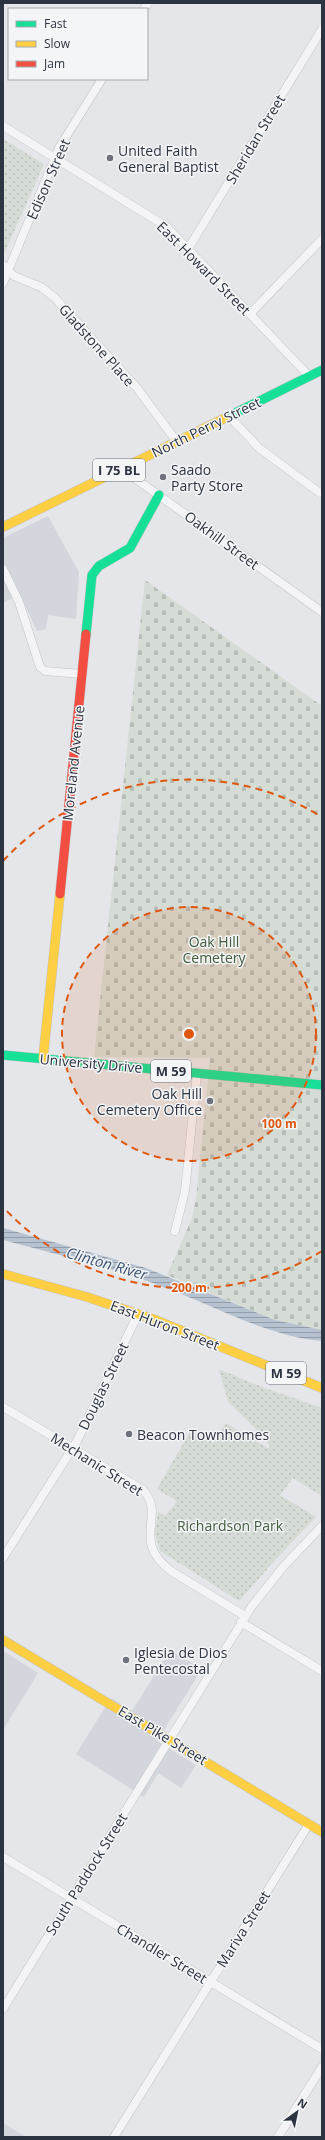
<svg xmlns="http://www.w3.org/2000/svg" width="325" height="2140" viewBox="0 0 325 2140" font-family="'Open Sans',sans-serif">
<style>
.built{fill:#d3d6dc}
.cemetery{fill:url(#cemetery-stones)}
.park{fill:url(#park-dots)}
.water{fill:url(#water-rules)}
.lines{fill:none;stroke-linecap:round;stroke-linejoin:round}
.street-casing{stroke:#c3c4c7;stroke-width:9}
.fast-casing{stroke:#c3c4c7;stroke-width:10}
.slow-casing{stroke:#c3c4c7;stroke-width:10}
.jam-casing{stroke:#c3c4c7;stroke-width:10}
.street{stroke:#f4f4f6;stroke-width:8}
.fast{stroke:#16e098;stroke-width:9}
.slow{stroke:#ffcf43;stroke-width:9}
.jam{stroke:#f24e42;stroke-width:9}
.ring{fill:none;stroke:#df570f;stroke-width:2;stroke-dasharray:7 5}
.poi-dot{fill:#6d727c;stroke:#f3f5f7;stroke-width:1.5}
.labels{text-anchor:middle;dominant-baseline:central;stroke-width:3;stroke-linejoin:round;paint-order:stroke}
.shield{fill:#f3f5f7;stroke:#686e78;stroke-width:1}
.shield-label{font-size:13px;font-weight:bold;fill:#2d3441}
.street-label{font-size:14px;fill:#2d3441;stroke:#f3f5f7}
.poi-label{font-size:14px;fill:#2d3441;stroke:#f3f5f7;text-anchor:start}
.park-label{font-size:14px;fill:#415b3b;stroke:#f3f5f7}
.water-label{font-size:15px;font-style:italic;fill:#3b5271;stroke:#f3f5f7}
.centre{fill:#df570f;stroke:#f3f5f7;stroke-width:2}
.ring-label{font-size:12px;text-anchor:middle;font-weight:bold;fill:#df570f;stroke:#f3f5f7;stroke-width:3;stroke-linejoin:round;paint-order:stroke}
</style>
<defs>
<pattern id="cemetery-stones" width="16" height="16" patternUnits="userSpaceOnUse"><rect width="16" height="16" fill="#d5dcd5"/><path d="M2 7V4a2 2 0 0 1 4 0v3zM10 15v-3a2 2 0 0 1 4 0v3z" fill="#b7bdb8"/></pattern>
<pattern id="park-dots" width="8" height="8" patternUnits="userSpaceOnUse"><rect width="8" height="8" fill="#d5dcd5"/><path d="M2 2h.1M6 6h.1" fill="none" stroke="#b7bdb8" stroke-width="1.8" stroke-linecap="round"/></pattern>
<pattern id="water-rules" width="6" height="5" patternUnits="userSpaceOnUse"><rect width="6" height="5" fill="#b6c2d0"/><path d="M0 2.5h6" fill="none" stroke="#949eaa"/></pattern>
</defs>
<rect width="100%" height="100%" fill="#e4e6e9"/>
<g class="built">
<polygon points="48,516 79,572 76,619 48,615 46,629 37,631 20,594 3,603 3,538"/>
<polygon points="170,1650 202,1669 157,1741 196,1765 181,1788 158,1773 144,1797 76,1754 111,1698 132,1711"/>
<polygon points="3,1651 38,1673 3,1730"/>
<polygon points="3,2123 26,2137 3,2137"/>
</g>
<polygon class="cemetery" points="145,580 322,706 322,1330 275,1320 167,1275 192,1218 196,1199 210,1058 94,1057"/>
<g class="park">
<polygon points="3,139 44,164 4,254 3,253"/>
<polygon points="219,1369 262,1387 322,1408 322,1496 293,1478 280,1495 316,1517 276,1559 239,1601 160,1551 155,1533 158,1512 165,1516 177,1501 157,1489 191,1430 214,1443 226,1423 269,1449 270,1446 258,1431 228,1402"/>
</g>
<path class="water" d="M3 1228 146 1268 275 1320 322 1330V1341C264 1336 212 1304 158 1285 108 1266 55 1254 3 1240Z"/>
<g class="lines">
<defs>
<g id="street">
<polyline points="144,9 148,3"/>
<polyline points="3,126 167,227 309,376"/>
<polyline points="188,249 322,29"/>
<polyline points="3,265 14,276 41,287 54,297 137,388 177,442"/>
<polyline points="3,283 59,148 102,79"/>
<polyline points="250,314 322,239"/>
<polyline points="229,416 259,448 320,493"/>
<polyline points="122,469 322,612"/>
<polyline points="3,569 19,602 40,667 45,671 82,674"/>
<polyline points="175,1231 185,1191 197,1073"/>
<path d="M3 1407 143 1490C167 1515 130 1540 171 1571L245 1616"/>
<polyline points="3,1558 77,1441 138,1314"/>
<polyline points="241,1622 322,1671"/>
<polyline points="3,1857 322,2049"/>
<polyline points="3,2009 252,1606 283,1567 322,1526"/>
<polyline points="114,2137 309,1824"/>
<polyline points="278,2137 322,2067"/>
</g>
<g id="fast">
<polyline points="225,418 322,370"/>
<polyline points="86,634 92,575 99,566 130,548 159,495"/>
<polyline points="3,1055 322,1085"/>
</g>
<g id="slow">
<polyline points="3,527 225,418"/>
<polyline points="43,1059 60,894"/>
<polyline points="3,1274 87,1297 153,1319 322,1388"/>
<polyline points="3,1640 322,1832"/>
</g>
<polyline id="jam" points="60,894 86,634"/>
</defs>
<use href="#street" class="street-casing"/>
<use href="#fast" class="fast-casing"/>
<use href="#slow" class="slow-casing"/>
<use href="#jam" class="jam-casing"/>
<use href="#street" class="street"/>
<use href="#fast" class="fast"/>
<use href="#slow" class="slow"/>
<use href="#jam" class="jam"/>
</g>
<circle cx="189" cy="1034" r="127" fill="#df570f" fill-opacity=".12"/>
<g class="ring">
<circle cx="189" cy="1034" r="127"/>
<path d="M322 1251A254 254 0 0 1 3 1207M3 861A254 254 0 0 1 322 817"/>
</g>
<g class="poi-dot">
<circle cx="110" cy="158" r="4"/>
<circle cx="163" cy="477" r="4"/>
<circle cx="210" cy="1101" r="4"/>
<circle cx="129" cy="1434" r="4"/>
<circle cx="126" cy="1660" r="4"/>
</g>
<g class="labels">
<g class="shield">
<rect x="93" y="459" width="52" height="22" rx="3"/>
<rect x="151" y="1060" width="40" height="22" rx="3"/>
<rect x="266" y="1362" width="40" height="22" rx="3"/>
</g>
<g class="shield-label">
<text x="119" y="470">I 75 BL</text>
<text x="171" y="1071">M 59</text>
<text x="286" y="1373">M 59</text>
</g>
<g class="street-label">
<text transform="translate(255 139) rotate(-59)">Sheridan Street</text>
<text transform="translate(48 179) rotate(-66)">Edison Street</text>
<text transform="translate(204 268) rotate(45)">East Howard Street</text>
<text transform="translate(97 345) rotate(48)">Gladstone Place</text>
<text transform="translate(206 427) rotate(-26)">North Perry Street</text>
<text transform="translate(222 540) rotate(36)">Oakhill Street</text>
<text transform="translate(73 763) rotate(-84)">Moreland Avenue</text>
<text transform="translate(91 1063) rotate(5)">University Drive</text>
<text transform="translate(165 1325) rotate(21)">East Huron Street</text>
<text transform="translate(103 1386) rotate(-64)">Douglas Street</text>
<text transform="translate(97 1464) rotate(32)">Mechanic Street</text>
<text transform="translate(163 1735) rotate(31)">East Pike Street</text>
<text transform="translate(86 1874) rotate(-58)">South Paddock Street</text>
<text transform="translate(243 1929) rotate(-58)">Mariva Street</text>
<text transform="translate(162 1953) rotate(31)">Chandler Street</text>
</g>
<g class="poi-label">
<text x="118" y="150">United Faith<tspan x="118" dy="16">General Baptist</tspan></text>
<text x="171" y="469">Saado<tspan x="171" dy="16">Party Store</tspan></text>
<text x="202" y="1093" text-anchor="end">Oak Hill<tspan x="202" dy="16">Cemetery Office</tspan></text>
<text x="137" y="1434">Beacon Townhomes</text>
<text x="134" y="1652">Iglesia de Dios<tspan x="134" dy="16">Pentecostal</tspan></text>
</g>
<g class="park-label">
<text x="214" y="941">Oak Hill<tspan x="214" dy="16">Cemetery</tspan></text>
<text x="230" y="1525">Richardson Park</text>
</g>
<g class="water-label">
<text transform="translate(107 1263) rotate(16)">Clinton River</text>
</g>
</g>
<circle cx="189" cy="1034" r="6" class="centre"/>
<g class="ring-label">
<text x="279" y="1128">100 m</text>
<text x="189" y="1292">200 m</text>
</g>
<rect width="325" height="2140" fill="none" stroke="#2d3441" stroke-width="8"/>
<rect x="8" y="8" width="140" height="72" fill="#f3f5f7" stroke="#a4a8ae"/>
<rect x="16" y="21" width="20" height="6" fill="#16e098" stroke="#a4a8ae"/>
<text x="44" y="28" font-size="12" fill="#2d3441">Fast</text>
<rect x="16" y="41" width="20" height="6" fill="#ffcf43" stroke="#a4a8ae"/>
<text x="44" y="48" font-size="12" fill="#2d3441">Slow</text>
<rect x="16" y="61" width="20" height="6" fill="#f24e42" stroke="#a4a8ae"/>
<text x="44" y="68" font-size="12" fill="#2d3441">Jam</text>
<g transform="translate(297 2112) rotate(33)" stroke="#f3f5f7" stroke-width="3" paint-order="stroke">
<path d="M0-3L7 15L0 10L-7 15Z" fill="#2d3441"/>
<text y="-6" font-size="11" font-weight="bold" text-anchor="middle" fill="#2d3441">N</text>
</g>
</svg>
